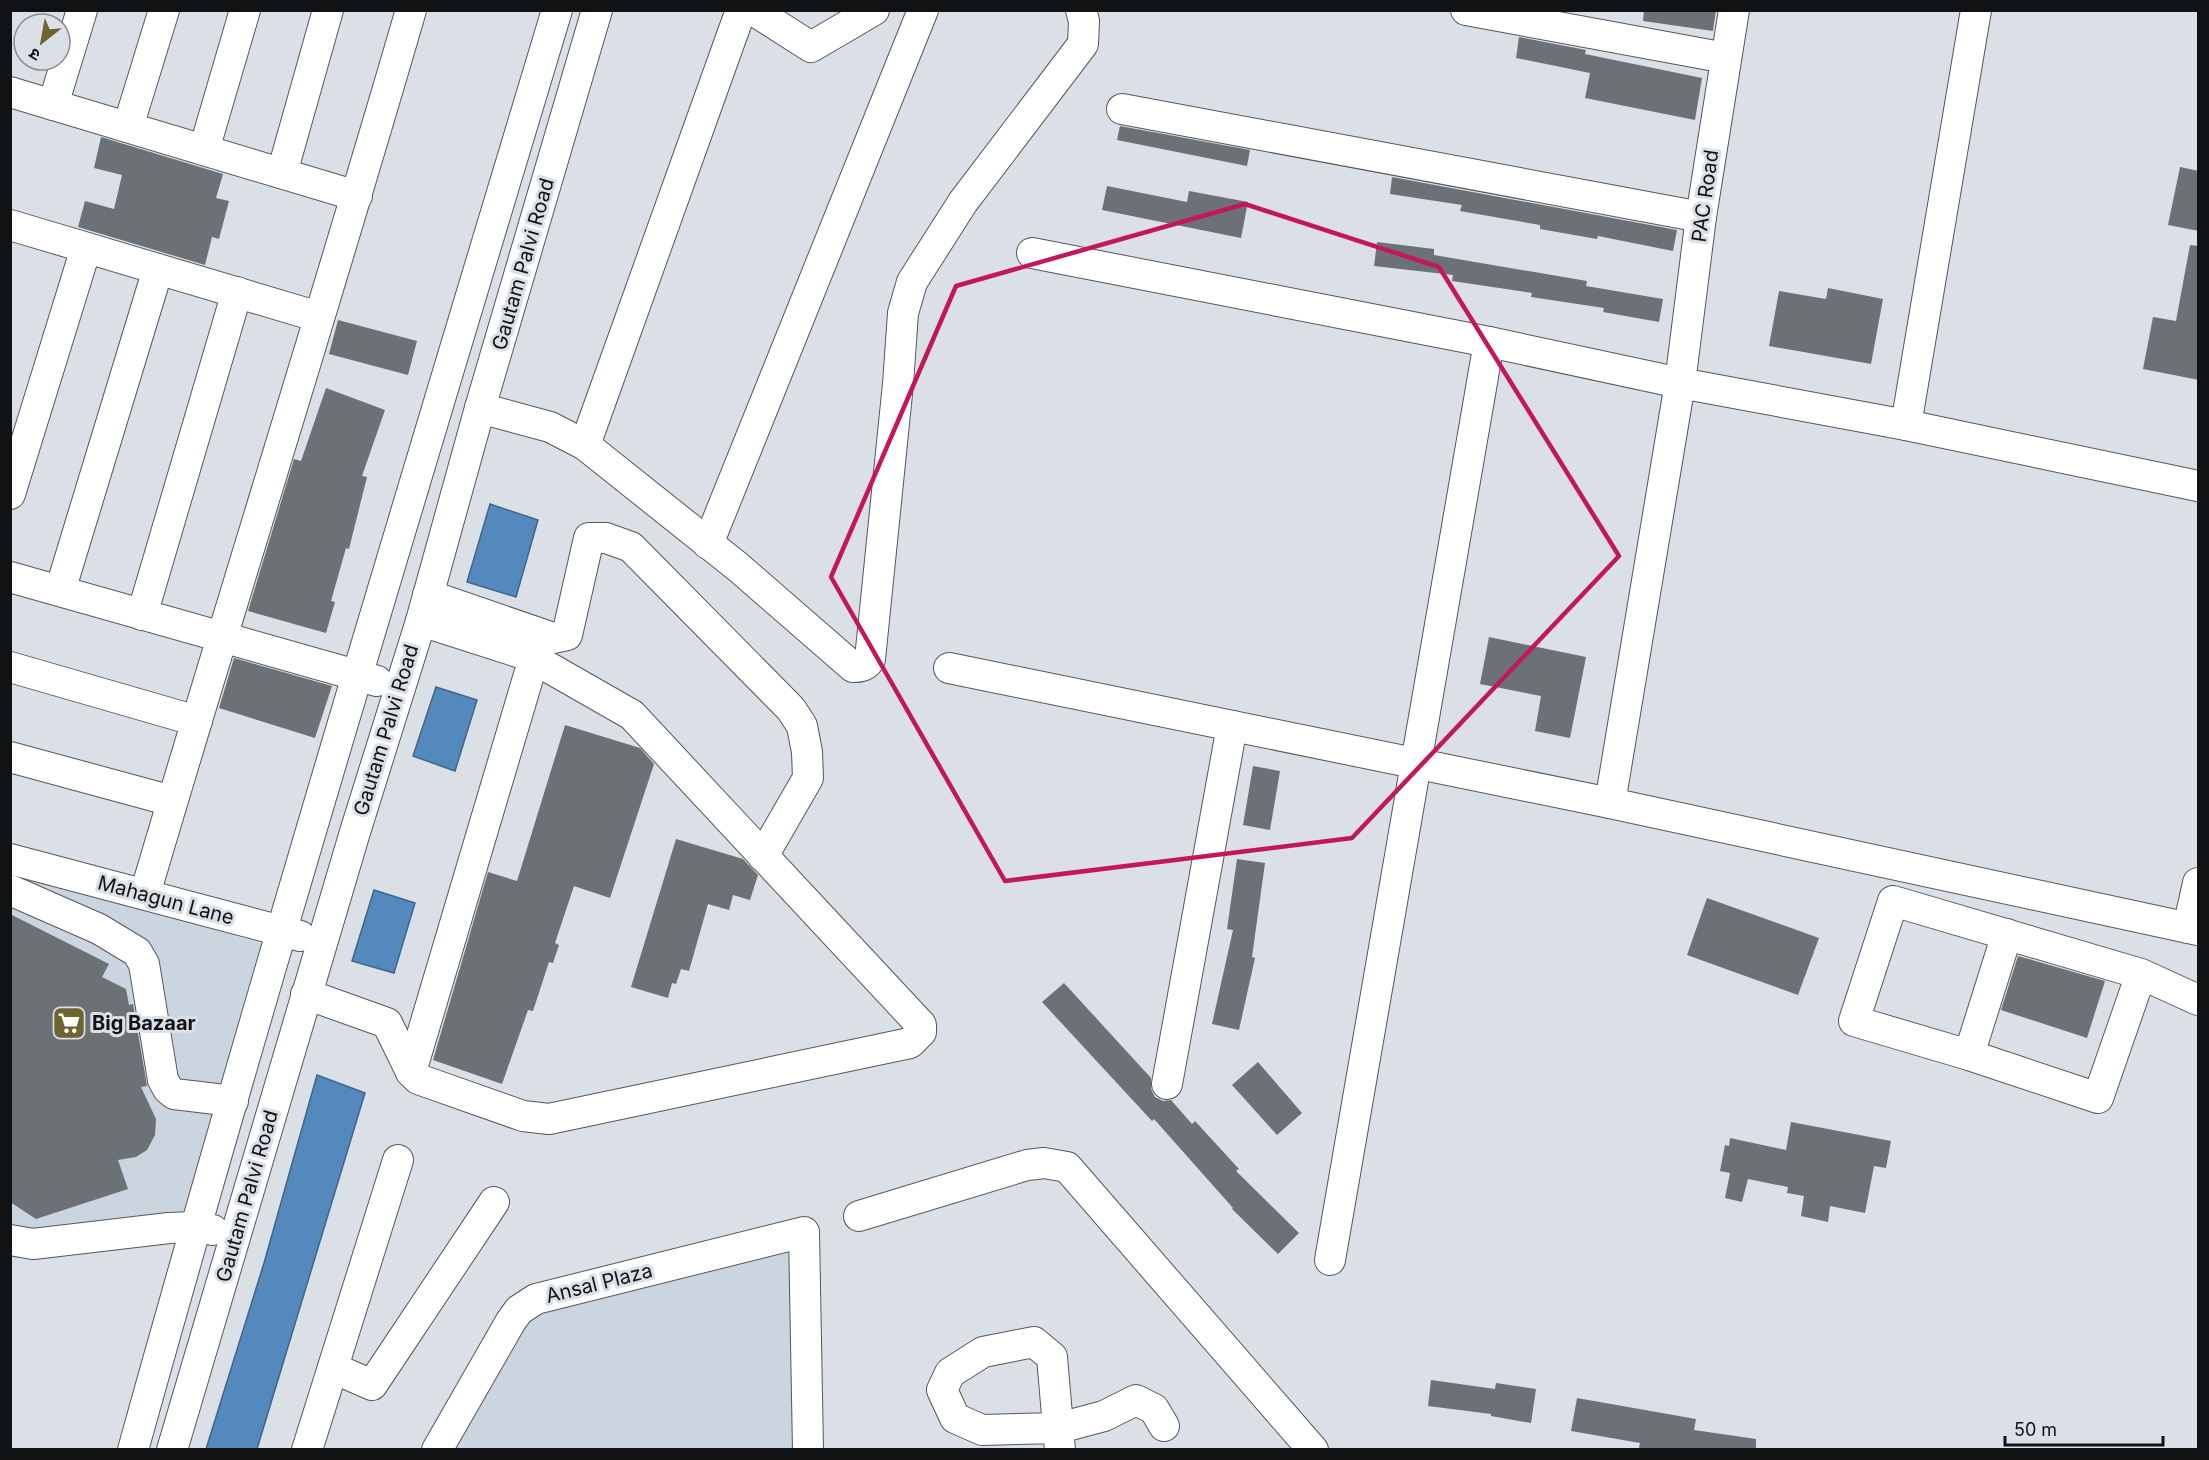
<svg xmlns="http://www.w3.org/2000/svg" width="2209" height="1460" viewBox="0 0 2209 1460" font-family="Inter,'Noto Sans Devanagari',sans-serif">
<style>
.built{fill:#cad5e0}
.water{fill:#5489bd;stroke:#40658a;stroke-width:1.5}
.building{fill:#6c7176}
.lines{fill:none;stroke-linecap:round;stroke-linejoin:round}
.minor-casing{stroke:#53575c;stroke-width:32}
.minor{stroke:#fff;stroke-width:30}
.marked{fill:none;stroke:#c2185b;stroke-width:4.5;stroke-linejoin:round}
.labels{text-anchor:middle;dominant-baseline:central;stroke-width:6;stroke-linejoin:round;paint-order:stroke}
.street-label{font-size:20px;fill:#101214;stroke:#dbe0e6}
.poi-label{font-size:20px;font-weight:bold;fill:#101214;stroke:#dbe0e6;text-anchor:start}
</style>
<rect width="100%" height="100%" fill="#dbe0e6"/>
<g class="built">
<polygon points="11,867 265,945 183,1228 11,1259"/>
<polygon points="795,1236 804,1449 425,1450 519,1289"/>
</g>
<g class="water">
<polygon points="490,504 538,520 516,597 467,582"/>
<polygon points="436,687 477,700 455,771 413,756"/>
<polygon points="374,890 415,903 394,973 352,961"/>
<polygon points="317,1075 365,1093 257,1449 206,1449 264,1263"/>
</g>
<g class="building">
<polygon points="1644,10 1716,10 1713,31 1643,21"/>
<polygon points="1519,37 1586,50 1585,54 1702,78 1695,120 1585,98 1590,73 1516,58"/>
<polygon points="1120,126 1250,150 1247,166 1117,140"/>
<polygon points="101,137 223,174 216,198 229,201 219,239 212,237 205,265 78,227 85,201 114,209 122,175 94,168"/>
<polygon points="2180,167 2199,171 2199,231 2168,225"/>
<polygon points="1392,177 1677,230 1673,251 1598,236 1597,239 1540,229 1540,225 1460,211 1462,205 1390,194"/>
<polygon points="1107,186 1187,202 1189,191 1248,202 1241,238 1102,210"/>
<polygon points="1377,242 1434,249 1434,255 1587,281 1586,286 1663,299 1659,322 1603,312 1604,308 1531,297 1532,293 1452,281 1453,275 1374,266"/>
<polygon points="2190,245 2199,246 2199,380 2143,369 2153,317 2176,321"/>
<polygon points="1828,288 1883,299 1871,364 1769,346 1779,291 1826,299"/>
<polygon points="338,320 417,341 408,375 329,354"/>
<polygon points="326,388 385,410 362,476 367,477 349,549 346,548 331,601 335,602 326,633 248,611 294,459 301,461"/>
<polygon points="1489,637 1586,657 1570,738 1535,731 1541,696 1480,684"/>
<polygon points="234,658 332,686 315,738 219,708"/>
<polygon points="565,725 640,748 654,764 610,898 574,886 555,943 559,945 553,963 549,962 533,1011 528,1010 502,1084 433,1060 488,872 517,881"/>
<polygon points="1253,766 1280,771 1270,830 1243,825"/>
<polygon points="676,839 743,859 758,875 750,900 733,895 729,910 708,904 689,971 681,969 676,984 672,983 668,998 631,987"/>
<polygon points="1237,859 1265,863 1252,957 1255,958 1239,1030 1212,1024 1233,930 1227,929"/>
<polygon points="1707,898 1819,938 1798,995 1687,955"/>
<polygon points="10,914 109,964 102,977 126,989 129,1005 133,1004 147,1086 141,1087 156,1119 155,1135 147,1150 136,1157 118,1160 128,1189 36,1219 10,1202"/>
<polygon points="2018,956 2105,981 2087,1038 2001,1010"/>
<polygon points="1064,983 1151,1078 1151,1089 1155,1097 1163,1101 1171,1100 1192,1124 1195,1121 1239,1169 1236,1171 1299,1233 1278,1254 1232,1209 1233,1208 1154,1119 1152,1121 1042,1002"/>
<polygon points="1258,1062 1302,1113 1277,1135 1232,1085"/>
<polygon points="1791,1122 1891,1141 1886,1168 1874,1166 1865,1213 1830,1206 1828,1222 1801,1216 1804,1196 1787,1193 1788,1187 1748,1179 1742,1202 1725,1198 1730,1173 1720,1171 1725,1145 1729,1146 1730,1138 1786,1150"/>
<polygon points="1431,1380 1495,1389 1496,1383 1536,1389 1531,1423 1491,1416 1491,1414 1428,1406"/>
<polygon points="1577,1398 1696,1419 1694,1430 1756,1439 1756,1449 1649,1449 1639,1448 1640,1443 1571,1431"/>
</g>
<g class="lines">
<defs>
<g id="minor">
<polyline points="753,10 811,47 874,10"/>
<polyline points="1466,10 1726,58"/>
<polyline points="10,92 357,196"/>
<polyline points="53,105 82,10"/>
<polyline points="1122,109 1701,217"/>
<polyline points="128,127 164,10"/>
<polyline points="204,150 245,10"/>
<polyline points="282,173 328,10"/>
<polyline points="10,225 319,317"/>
<polyline points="1032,253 1489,342 1680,383 1906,425 2198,486"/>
<path d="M480 408 550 427 585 445 738 567 853 667C861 667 866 666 870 659L898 384 903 313 912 282 963 202 1083 44 1084 21 1081 10"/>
<polyline points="1906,425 1976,10"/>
<polyline points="585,445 741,10"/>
<polyline points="10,494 86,248"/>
<polyline points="708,544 923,10"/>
<polyline points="10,577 377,681"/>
<polyline points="60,591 158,269"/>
<polyline points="428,595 553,638 567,635 589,538 606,538 631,547 791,709 802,726 807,752 808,778 763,856"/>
<polyline points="142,615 237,292"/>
<polyline points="10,667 197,721"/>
<polyline points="949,668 1610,803 2198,930"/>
<polyline points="10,757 172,801"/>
<polyline points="1610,803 1680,383 1701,217 1734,10"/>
<polyline points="10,859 300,936"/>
<polyline points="10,890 99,929 137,952 144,964 163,1080 168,1089 174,1094 233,1101"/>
<path d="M145 894C232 599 325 306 411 10"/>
<polyline points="2188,928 2198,883"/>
<polyline points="2141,974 2098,1098 1969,1055 1854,1021 1893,901 2141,974 2198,1000"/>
<polyline points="306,994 387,1023 411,1072 418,1079 523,1116 549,1119 910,1043 921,1032 921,1025 632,715 527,655 421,621"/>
<polyline points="1969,1055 2007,934"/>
<polyline points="411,1072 539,641"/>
<polyline points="1167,1084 1232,726"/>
<polyline points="859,1216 1027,1165 1044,1163 1067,1167 1313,1450"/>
<polyline points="10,1240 33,1244 169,1228 195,1227 213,1230"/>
<polyline points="1330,1260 1489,342"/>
<polyline points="333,1368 372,1385 494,1202"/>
<path d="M133 1450C267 968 413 489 557 10"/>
<polyline points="172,1450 355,832 421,621 480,408 597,10"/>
<polyline points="307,1450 398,1160"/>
<polyline points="437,1450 511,1321 519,1310 536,1299 804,1232 808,1450"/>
<polyline points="1060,1450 1052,1357 1034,1342 983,1352 950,1373 942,1390 955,1418 982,1430 1059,1428 1104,1416 1136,1400 1154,1409 1164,1426"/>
</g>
</defs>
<use href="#minor" class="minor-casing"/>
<use href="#minor" class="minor"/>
</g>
<path class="marked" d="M1245 204 1439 267 1619 556 1352 838 1005 881 831 577 956 286Z"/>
<defs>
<symbol id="supermarket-square" viewBox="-11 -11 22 22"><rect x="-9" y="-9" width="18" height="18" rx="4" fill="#6d6431" stroke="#dbe0e6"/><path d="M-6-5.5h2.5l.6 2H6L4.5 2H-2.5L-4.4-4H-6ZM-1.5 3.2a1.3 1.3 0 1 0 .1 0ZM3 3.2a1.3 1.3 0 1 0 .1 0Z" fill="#fff"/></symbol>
</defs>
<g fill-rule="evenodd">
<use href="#supermarket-square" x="50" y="1004" width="38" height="38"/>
</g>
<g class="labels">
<g class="street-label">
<text transform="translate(1705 196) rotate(-82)">PAC Road</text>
<text transform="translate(523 264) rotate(-74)">Gautam Palvi Road</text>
<text transform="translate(386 730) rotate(-73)">Gautam Palvi Road</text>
<text transform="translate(166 900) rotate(15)">Mahagun Lane</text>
<text transform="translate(247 1196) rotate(-74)">Gautam Palvi Road</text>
<text transform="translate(599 1283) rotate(-14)">Ansal Plaza</text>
</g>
<g class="poi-label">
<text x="92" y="1023">Big Bazaar</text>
</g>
</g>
<rect width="2209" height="1460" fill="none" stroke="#101214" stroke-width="24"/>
<g transform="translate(42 42) rotate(211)"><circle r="28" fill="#dbe0e6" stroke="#8a8e92" stroke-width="1.5"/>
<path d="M0-4.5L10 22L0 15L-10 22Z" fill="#6d6431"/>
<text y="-9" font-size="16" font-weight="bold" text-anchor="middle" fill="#101214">उ</text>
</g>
<path d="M2005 1436v9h158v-9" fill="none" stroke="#101214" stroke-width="3"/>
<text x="2014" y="1436" font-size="18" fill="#101214" stroke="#dbe0e6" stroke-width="4.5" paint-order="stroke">50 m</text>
</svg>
